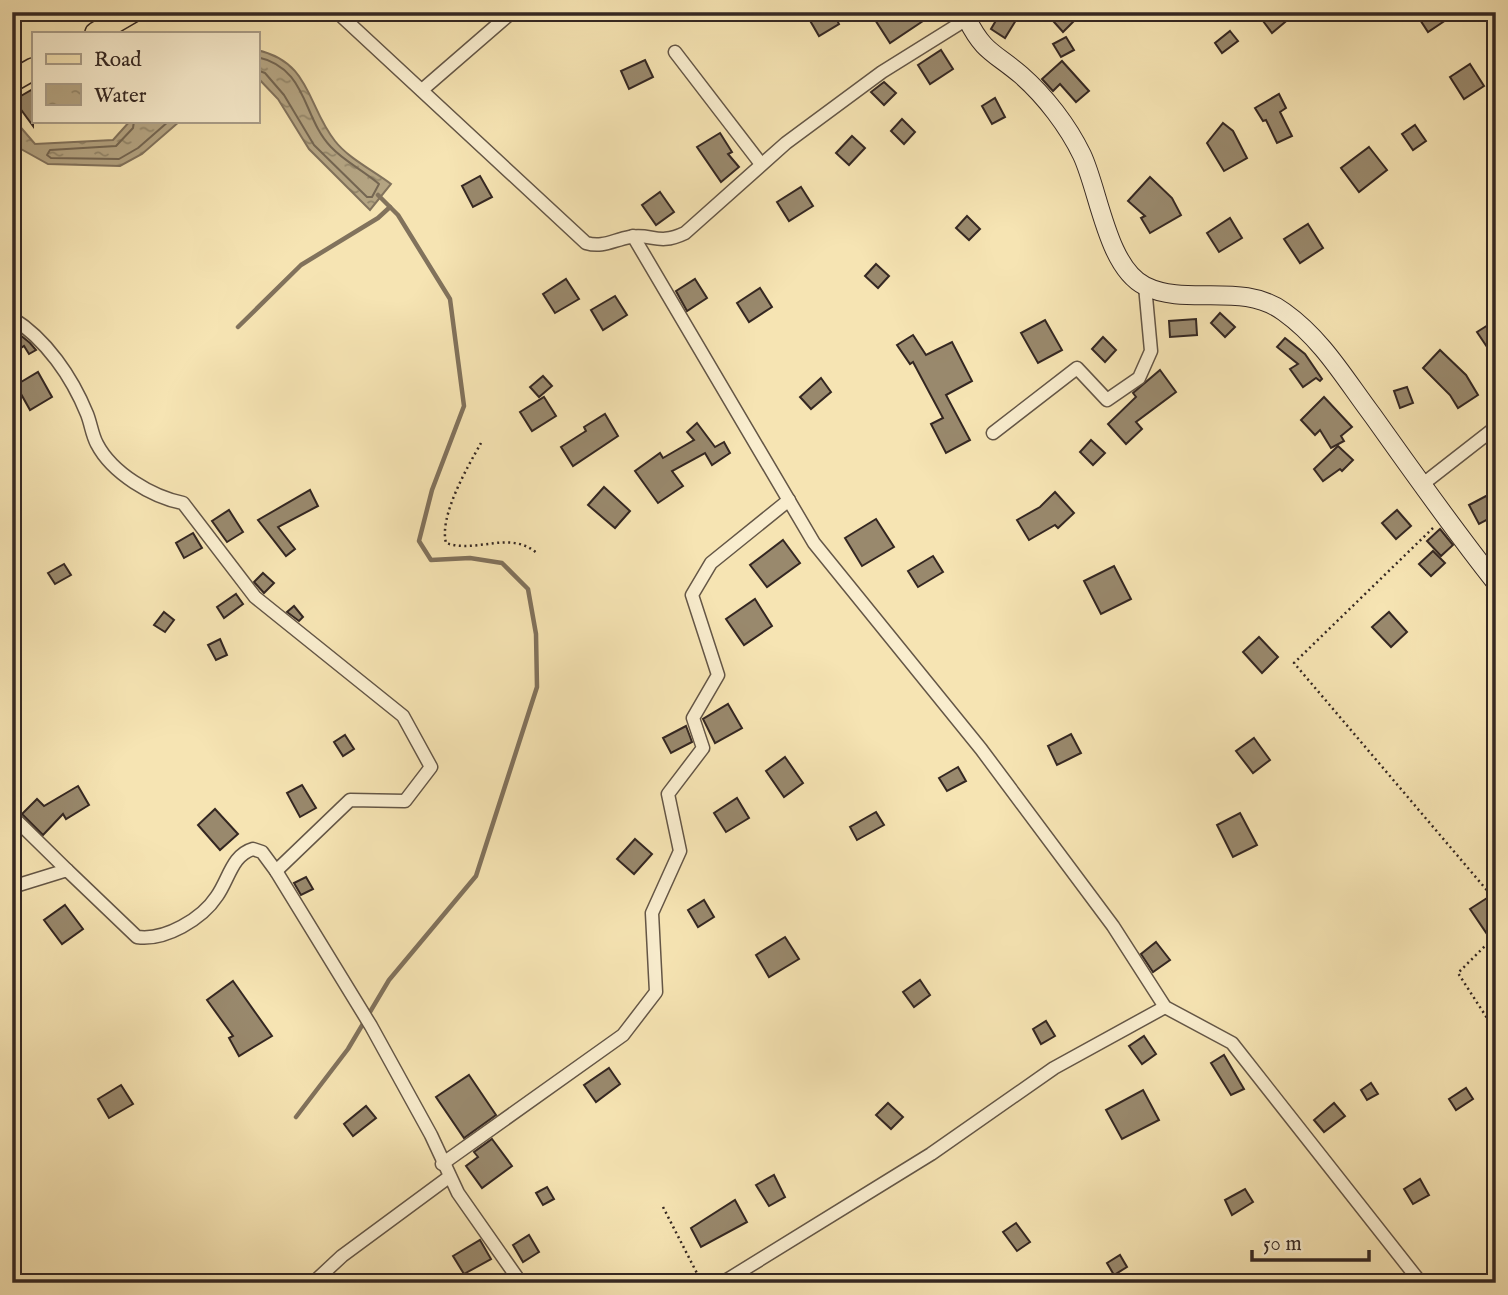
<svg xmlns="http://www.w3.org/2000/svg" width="1508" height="1295" viewBox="0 0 1508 1295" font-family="'IM FELL English',serif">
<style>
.water{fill:url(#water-ripples);stroke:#81725c;stroke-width:2}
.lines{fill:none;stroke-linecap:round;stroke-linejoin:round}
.shore{stroke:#746652;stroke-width:2}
.stream{stroke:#81725c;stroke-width:4.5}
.building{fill:#99896d;stroke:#342722;stroke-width:2}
.street-casing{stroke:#645646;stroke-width:15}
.secondary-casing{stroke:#342722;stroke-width:20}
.primary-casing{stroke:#342722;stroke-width:24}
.path{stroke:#342722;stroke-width:2.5;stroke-dasharray:2 3.5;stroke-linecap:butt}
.street{stroke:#f9edce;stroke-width:12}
.secondary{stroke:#f9edce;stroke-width:18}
.primary{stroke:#f6e4b3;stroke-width:21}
</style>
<defs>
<pattern id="water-ripples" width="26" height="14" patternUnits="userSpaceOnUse" patternTransform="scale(1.75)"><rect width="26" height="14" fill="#b4a482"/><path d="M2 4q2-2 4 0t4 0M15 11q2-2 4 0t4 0" fill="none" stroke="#93866a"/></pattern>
</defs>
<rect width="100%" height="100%" fill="#f6e4b3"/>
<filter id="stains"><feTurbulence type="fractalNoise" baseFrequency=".00286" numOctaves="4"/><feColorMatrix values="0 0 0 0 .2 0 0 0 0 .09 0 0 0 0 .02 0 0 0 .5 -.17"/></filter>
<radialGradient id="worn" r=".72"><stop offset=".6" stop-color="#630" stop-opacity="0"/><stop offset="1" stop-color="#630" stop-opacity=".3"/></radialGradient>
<g class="water">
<path d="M257 50C311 62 307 106 335 141 348 158 374 171 391 184L370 210 309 149 278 99 257 77Z"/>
<polygon points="12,95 17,123 35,144 113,140 130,121 180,121 142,154 120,166 48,164 12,144"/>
</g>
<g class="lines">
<g class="shore">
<path d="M257 57C308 68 302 117 331 147 344 161 364 171 379 184L372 197H367L314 145 284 95 265 73 257 70"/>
<polyline points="134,121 133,128 116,146 50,150 47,155 51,158 119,159 138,148 169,121"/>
</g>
<g class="stream">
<polyline points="238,327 301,265 378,218 390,207"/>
<polyline points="296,1117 348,1049 389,980 476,876 537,687 536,634 528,589 502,563 470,558 431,560 419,541 432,490 464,406 450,299 398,215 378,195"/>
</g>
</g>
<g class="building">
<polygon points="805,12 833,12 839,24 819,36"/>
<polygon points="870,12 917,12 923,21 890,43"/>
<polygon points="1001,12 1021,12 1005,38 991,29"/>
<polygon points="1064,12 1076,19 1063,32 1054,22"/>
<polygon points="1274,12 1297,12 1272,33 1263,21"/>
<polygon points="1415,12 1441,12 1446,20 1428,32"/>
<polygon points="1230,31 1238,41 1222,53 1215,43"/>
<polygon points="1066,37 1074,50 1061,57 1053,44"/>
<polygon points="941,50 953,69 930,84 918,65"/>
<polygon points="645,60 653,77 629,89 621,71"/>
<polygon points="1062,61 1089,91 1076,102 1060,84 1053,91 1042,79"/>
<polygon points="1470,64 1484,86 1464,99 1450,77"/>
<polygon points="884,82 896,93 884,105 871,92"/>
<polygon points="33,89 33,126 14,100"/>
<polygon points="1279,94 1286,108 1280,112 1292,136 1277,143 1266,120 1263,121 1255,108"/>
<polygon points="995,98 1005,117 992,124 982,106"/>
<polygon points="902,119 915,132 904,144 891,131"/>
<polygon points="1223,123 1233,131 1247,158 1224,171 1207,143"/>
<polygon points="1415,125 1426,141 1413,150 1402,134"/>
<polygon points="720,133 732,152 728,154 739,167 721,182 697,147"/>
<polygon points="852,136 865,148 849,165 836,153"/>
<polygon points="1369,147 1387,170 1359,192 1341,168"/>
<polygon points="480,176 492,197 473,207 462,186"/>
<polygon points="1150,177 1172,198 1181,215 1150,233 1141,218 1145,216 1128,201"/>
<polygon points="801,187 813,206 789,221 777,202"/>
<polygon points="660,192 674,212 656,225 642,205"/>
<polygon points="967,216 980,229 969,240 956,228"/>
<polygon points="1230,218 1242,238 1219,252 1207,233"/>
<polygon points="1308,224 1323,248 1300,263 1284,239"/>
<polygon points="876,264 889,276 878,288 865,276"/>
<polygon points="566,279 579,299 555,313 543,294"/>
<polygon points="695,279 707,298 687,311 676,291"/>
<polygon points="760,288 772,307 749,322 737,303"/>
<polygon points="615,296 627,315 603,330 591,310"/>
<polygon points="1220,313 1235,327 1225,337 1211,323"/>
<polygon points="1196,319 1197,335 1170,337 1169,321"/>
<polygon points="1045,320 1062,350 1038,363 1021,333"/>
<polygon points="1496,320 1496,342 1487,347 1477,332"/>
<polygon points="19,334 30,343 36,350 29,354 24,346 12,354 12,338"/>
<polygon points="913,335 926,355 952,342 972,381 946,395 970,440 946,453 931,424 943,418 913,362 910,364 897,345"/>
<polygon points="1103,337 1116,350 1105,362 1092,349"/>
<polygon points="1285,338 1305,354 1322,379 1320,381 1316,378 1303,387 1290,369 1298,364 1277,347"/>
<polygon points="1440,350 1466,375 1478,395 1458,408 1450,395 1423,368"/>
<polygon points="1160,370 1176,392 1136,422 1142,429 1126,444 1108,424 1136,397 1133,393"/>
<polygon points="38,372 52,397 30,410 16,385"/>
<polygon points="543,376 552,386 539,397 530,387"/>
<polygon points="821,378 831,392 811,409 800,397"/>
<polygon points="1407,387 1413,403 1400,408 1394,391"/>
<polygon points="544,397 556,416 532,431 520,412"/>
<polygon points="1324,397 1352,427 1341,436 1344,441 1331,448 1320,430 1315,435 1301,420"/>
<polygon points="605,414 618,436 573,466 561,447 586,431 584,427"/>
<polygon points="697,423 715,447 724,442 730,453 712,465 705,453 672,471 683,486 658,503 635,471 660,453 663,458 694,440 687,432"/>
<polygon points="1091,440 1105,453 1093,465 1080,452"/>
<polygon points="1338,446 1353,460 1342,471 1340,469 1323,481 1314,469"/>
<polygon points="604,487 630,511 615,528 588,505"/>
<polygon points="310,490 318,506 278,527 295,549 286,556 258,520"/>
<polygon points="1055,492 1074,513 1058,528 1055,525 1029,540 1017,520 1040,507"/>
<polygon points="1488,495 1496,515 1479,524 1469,505"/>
<polygon points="229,510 243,532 227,542 212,521"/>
<polygon points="1397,510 1411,526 1396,539 1382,523"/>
<polygon points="876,519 894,547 862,566 845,538"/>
<polygon points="1440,529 1453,545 1441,556 1427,541"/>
<polygon points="193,533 202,548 184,558 176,543"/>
<polygon points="783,540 800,563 767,587 750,565"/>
<polygon points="1433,551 1445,563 1431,576 1419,564"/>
<polygon points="933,556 943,572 918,587 908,571"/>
<polygon points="64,564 71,575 55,584 48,573"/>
<polygon points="1114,566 1131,599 1101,614 1084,581"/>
<polygon points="263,573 274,583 264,593 254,582"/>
<polygon points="236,594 243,604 224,618 217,607"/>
<polygon points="755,599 772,626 744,645 726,619"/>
<polygon points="294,606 303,617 299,621 287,612"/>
<polygon points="164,612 174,620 165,632 154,625"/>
<polygon points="1389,612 1407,632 1391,647 1372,627"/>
<polygon points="1259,637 1278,657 1262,673 1243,652"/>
<polygon points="220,639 227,655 216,660 208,645"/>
<polygon points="728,704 742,728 715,743 703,719"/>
<polygon points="686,726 692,742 671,753 663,738"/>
<polygon points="1071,734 1081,753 1057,765 1048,746"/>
<polygon points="345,735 354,749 343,756 334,742"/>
<polygon points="1254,738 1270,760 1253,773 1236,751"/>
<polygon points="785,757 803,783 784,797 766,771"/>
<polygon points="958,767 966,781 947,791 939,778"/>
<polygon points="302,785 316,808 300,817 287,793"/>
<polygon points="78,786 89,805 66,819 63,814 43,835 22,814 37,799 44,806"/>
<polygon points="737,798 749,818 726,832 714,813"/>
<polygon points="215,809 238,834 220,850 198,825"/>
<polygon points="876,812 884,825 857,840 850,827"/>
<polygon points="1240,813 1257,845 1233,857 1217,825"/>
<polygon points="635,839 652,854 634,874 617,859"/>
<polygon points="306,877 313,889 301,895 294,883"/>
<polygon points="1487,898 1496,911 1496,928 1487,934 1470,909"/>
<polygon points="704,900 714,917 698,927 688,910"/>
<polygon points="65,905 83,929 62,944 44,920"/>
<polygon points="785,937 799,959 769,977 756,955"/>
<polygon points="1156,942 1170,960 1153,972 1141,954"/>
<polygon points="920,980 930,995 914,1007 903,992"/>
<polygon points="233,981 272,1036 239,1056 229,1038 233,1036 207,1000"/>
<polygon points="1046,1021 1055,1036 1041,1044 1033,1029"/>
<polygon points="1144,1036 1156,1054 1142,1064 1129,1046"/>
<polygon points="1224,1055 1244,1089 1231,1095 1211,1063"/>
<polygon points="609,1068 620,1084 596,1102 584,1085"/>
<polygon points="469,1075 496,1115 464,1138 436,1097"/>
<polygon points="1371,1083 1378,1094 1367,1100 1361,1090"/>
<polygon points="121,1085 133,1104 109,1118 98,1099"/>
<polygon points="1466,1088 1473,1099 1456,1110 1449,1099"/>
<polygon points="1143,1090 1159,1120 1122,1139 1106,1110"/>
<polygon points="888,1103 903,1117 891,1129 876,1115"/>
<polygon points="1334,1103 1345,1116 1324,1132 1314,1120"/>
<polygon points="366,1106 376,1118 353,1136 344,1124"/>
<polygon points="492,1139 512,1166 482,1188 466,1166 478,1157 474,1152"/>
<polygon points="774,1175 785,1197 769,1206 756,1185"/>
<polygon points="1420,1179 1429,1195 1413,1204 1404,1189"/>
<polygon points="547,1187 554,1199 543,1205 536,1193"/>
<polygon points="1245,1189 1253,1202 1232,1215 1225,1200"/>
<polygon points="735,1200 747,1222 701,1247 691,1228"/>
<polygon points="1016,1223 1030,1242 1017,1251 1003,1232"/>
<polygon points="529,1235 539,1252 523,1262 513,1245"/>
<polygon points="480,1240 491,1259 464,1274 453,1256"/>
<polygon points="1120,1255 1127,1267 1114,1275 1107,1263"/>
</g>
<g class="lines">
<defs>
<g id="street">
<polyline points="263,12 273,12"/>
<path d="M337 12 586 243C603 248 613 240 630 237 652 233 658 246 685 233L786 143 882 72 967 19"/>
<polyline points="675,52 761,164"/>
<polyline points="422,90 512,12"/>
<polyline points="633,236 814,543 981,749 1113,926 1165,1007 1232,1043 1421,1283"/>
<path d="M12 318C46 339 72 377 87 414 91 424 92 435 97 444 112 473 152 497 183 503L255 597 403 716 431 767 405 801 350 800 276 871"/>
<polyline points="993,433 1077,368 1107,400 1139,378 1151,351 1145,286"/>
<polyline points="1423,484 1496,427"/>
<polyline points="12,816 67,870"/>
<path d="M12 887 67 870 137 937C165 941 202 919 217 896 229 879 232 855 253 849L262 852 276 871 371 1026 431 1135 458 1193 521 1283"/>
<polyline points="442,1164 623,1035 656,992 652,913 680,851 668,794 703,748 693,718 718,675 692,595 711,563 789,500"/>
<polyline points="313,1283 342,1256 449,1177"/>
<polyline points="722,1283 931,1154 1054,1068 1165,1007"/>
</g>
<path id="secondary" d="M972 12 967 19C984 53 994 52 1021 75 1045 96 1068 126 1082 155 1099 191 1107 267 1145 286 1187 307 1242 281 1284 312 1323 340 1345 379 1373 416 1413 472 1453 529 1496 583"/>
<g id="primary">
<polyline points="96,33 132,12"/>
<polyline points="12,81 33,69"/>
</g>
</defs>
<use href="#street" class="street-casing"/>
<use href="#secondary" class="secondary-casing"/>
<use href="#primary" class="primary-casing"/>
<g class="path">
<path d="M481 443C467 468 439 516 446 543 478 554 510 529 538 554"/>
<polyline points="1433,528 1294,663 1496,901"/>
<polyline points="1496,935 1458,973 1496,1032"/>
<polyline points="663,1207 702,1283"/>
</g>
<use href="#street" class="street"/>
<use href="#secondary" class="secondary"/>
<use href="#primary" class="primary"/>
</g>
<rect width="1508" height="1295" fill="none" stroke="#f6e4b3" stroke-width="42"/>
<rect x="14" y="14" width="1480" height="1267" fill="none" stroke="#342722" stroke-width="3.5"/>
<rect x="21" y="21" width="1466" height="1253" fill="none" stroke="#342722" stroke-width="2"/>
<rect x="32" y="32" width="228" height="91" fill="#f9edce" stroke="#aa9e89" stroke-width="2"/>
<rect x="46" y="54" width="35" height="10" fill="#f6e4b3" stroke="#aa9e89" stroke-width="2"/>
<text x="94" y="66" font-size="21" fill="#342722">Road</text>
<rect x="46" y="84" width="35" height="21" fill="url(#water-ripples)" stroke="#aa9e89" stroke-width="2"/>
<text x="94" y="102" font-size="21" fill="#342722">Water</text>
<path d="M1252 1250v10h117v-10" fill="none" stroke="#342722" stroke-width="3.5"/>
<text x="1263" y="1250" font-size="21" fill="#342722" stroke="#f9edce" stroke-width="5" paint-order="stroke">50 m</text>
<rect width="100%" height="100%" filter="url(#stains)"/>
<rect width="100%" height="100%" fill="url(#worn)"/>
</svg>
